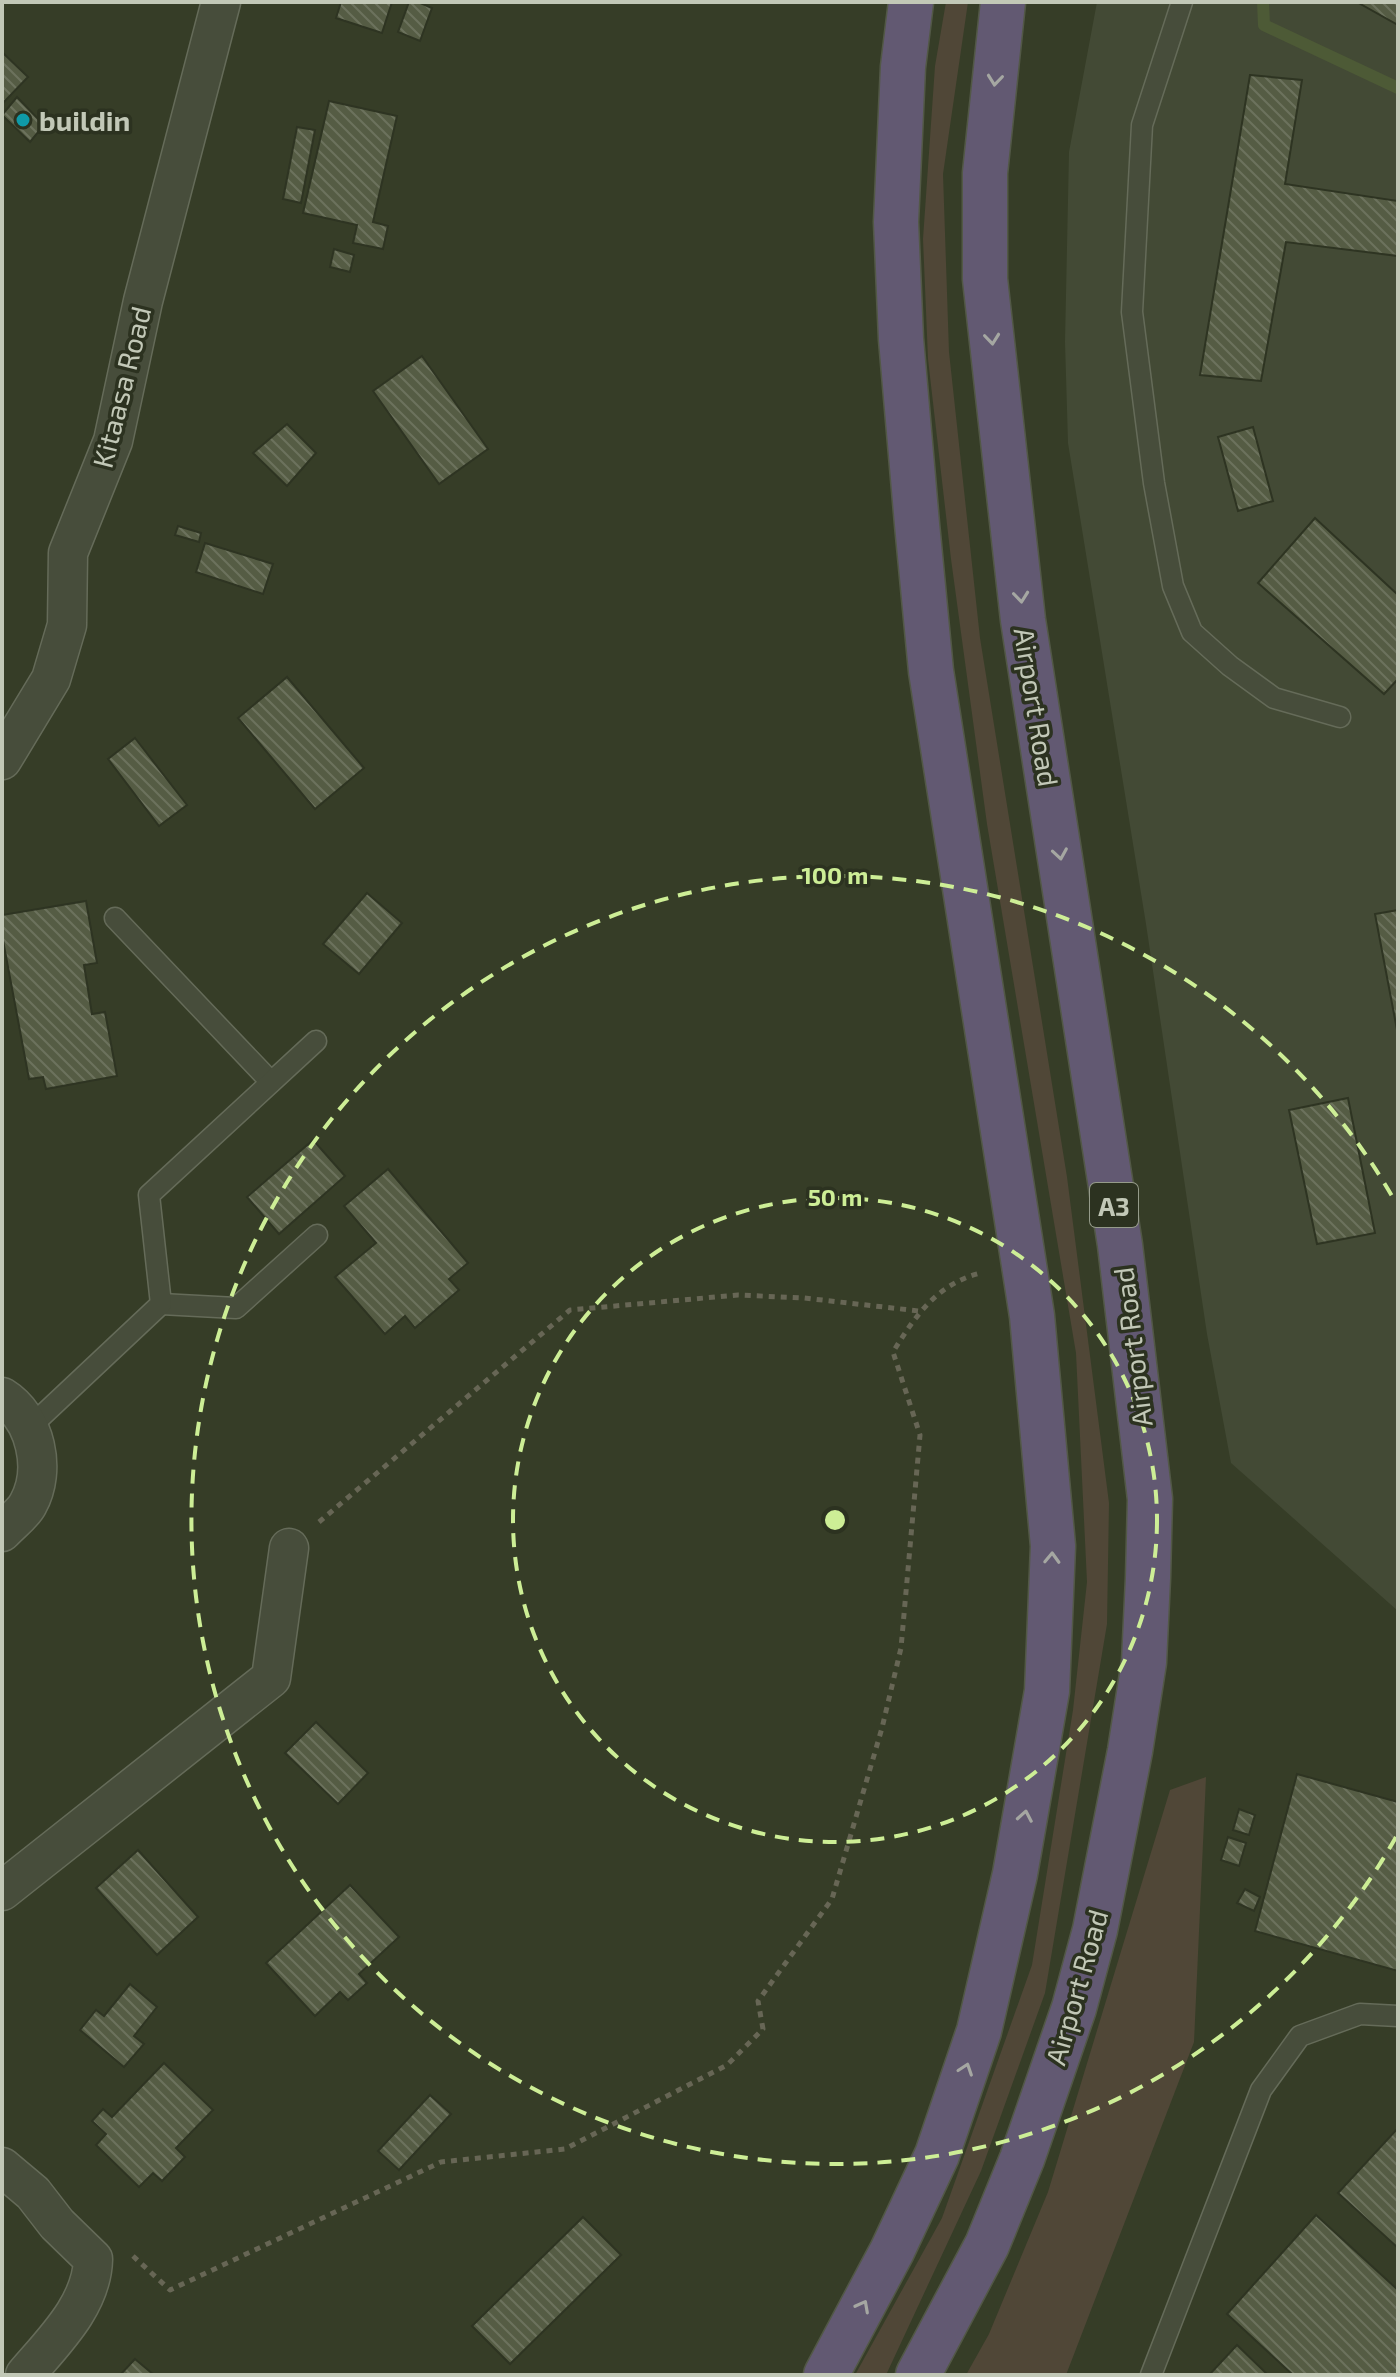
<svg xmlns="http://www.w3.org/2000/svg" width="1400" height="2377" viewBox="0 0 1400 2377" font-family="'Exo 2',sans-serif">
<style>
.airport{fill:#434a35}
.grass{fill:#504737}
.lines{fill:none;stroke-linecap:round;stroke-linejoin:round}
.stream{stroke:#4d5a36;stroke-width:12}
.building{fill:url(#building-back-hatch);stroke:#2e3422;stroke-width:2}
.lane-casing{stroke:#656b59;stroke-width:23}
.street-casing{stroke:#656b59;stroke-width:41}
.highway-casing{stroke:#525846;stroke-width:47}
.path{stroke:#676655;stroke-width:5;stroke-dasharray:6 6;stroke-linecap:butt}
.lane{stroke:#474d3b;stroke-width:20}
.street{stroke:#474d3b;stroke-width:38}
.highway{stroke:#625972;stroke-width:44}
.oneway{stroke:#a5a7a2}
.ring{fill:none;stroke:#cdee96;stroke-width:4;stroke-dasharray:14 10}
.culture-dot{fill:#0f9aa8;stroke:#2c3220;stroke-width:3}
.labels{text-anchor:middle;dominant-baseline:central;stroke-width:7;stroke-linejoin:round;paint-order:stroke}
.shield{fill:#2c3220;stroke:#959b8a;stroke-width:2}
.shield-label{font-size:26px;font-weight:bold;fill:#c2c8b7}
.poi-label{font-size:28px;font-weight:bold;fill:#c2c8b7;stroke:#2c3220;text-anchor:start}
.street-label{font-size:28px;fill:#c2c8b7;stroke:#2c3220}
.centre{fill:#cdee96;stroke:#2c3220;stroke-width:4}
.ring-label{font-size:24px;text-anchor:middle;font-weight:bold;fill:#cdee96;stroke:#2c3220;stroke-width:7;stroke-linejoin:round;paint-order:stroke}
</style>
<defs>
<pattern id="building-back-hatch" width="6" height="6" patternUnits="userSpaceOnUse" patternTransform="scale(2)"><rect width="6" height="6" fill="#555c44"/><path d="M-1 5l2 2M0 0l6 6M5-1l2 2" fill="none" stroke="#6c725d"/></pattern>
</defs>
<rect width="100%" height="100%" fill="#363d27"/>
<polygon class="airport" points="1097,2 1398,2 1398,1611 1231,1463 1207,1334 1146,924 1068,443 1065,342 1069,152"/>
<g class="grass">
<polygon points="946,2 968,2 943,174 949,352 980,638 1067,1177 1109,1503 1107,1624 1045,1993 981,2171 886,2375 855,2375 942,2218 1032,1965 1073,1710 1087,1582 1076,1353 987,824 951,559 928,359 923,239 935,66"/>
<polygon points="1206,1777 1194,2042 1066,2375 966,2375 989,2334 1048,2192 1170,1790"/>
</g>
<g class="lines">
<polyline class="stream" points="1263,2 1264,25 1398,88"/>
</g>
<g class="building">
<polygon points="341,2 392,2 382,33 336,18"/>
<polygon points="409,2 418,2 432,8 420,41 398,32"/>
<polygon points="1357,2 1398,2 1398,25"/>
<polygon points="2,52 28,77 2,104"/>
<polygon points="1250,75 1302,80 1285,184 1398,201 1398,256 1286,242 1261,381 1200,375"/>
<polygon points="17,97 44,125 30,142 2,115"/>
<polygon points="329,101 397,116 373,222 388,226 383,249 353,243 357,225 303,213"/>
<polygon points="297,127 315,130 301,203 283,199"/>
<polygon points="334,249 354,255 350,272 330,267"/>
<polygon points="422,356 488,449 439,484 373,391"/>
<polygon points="287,424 316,453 287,486 253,453"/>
<polygon points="1253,427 1273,501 1238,511 1218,437"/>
<polygon points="1315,518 1398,595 1398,679 1384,694 1258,583"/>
<polygon points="178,526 201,533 199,542 175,535"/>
<polygon points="205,543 273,564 263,594 196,572"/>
<polygon points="287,677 364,768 315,809 238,718"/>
<polygon points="135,738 187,805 159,826 108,759"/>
<polygon points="367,893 402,923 359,974 323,944"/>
<polygon points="86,901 97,963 84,965 92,1014 105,1012 117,1076 46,1089 43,1077 29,1079 2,935 2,915"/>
<polygon points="1398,910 1398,1035 1375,914"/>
<polygon points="1348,1098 1375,1233 1317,1244 1289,1110"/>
<polygon points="313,1140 345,1176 279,1234 247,1197"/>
<polygon points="388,1169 468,1263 449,1279 459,1290 415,1328 405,1316 385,1334 335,1277 376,1243 344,1206"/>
<polygon points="316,1722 368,1773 338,1804 285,1753"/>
<polygon points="1297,1774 1398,1802 1398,1971 1255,1931"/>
<polygon points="1239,1809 1255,1815 1249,1835 1233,1830"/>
<polygon points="1228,1837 1246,1843 1239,1866 1221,1860"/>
<polygon points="138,1850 198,1917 157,1955 96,1888"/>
<polygon points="350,1885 399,1937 359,1974 367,1983 348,2000 340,1992 315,2016 266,1963"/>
<polygon points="1245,1889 1260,1897 1254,1911 1237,1903"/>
<polygon points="130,1984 157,2007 134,2036 144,2044 124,2067 80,2030 96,2010 104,2016"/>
<polygon points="164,2063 213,2110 176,2148 185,2157 162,2181 153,2173 139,2187 96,2145 106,2134 92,2121 103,2109 112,2117"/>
<polygon points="430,2095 451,2114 399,2170 378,2151"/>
<polygon points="1398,2128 1398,2248 1338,2193"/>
<polygon points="1316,2215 1398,2290 1398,2375 1293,2375 1227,2314"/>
<polygon points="583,2217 621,2255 510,2364 472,2326"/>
<polygon points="1237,2345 1268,2375 1209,2375"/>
<polygon points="135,2359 154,2375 120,2375"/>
</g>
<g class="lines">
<defs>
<g id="lane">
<polyline points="1182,2 1142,125 1132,312 1154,483 1173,586 1192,632 1230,666 1274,698 1340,717"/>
<polyline points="115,918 271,1082"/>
<polyline points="161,1304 236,1308 317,1235"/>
<polyline points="30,1427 161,1304 149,1195 316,1041"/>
<polyline points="1151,2375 1261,2090 1300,2036 1360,2014 1398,2016"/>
</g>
<g id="street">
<polyline points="2,760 51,679 67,625 68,553 113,441 143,301 221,2"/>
<path d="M2 1397C36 1418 47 1470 28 1504 23 1514 10 1523 2 1532"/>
<polyline points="2,1891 271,1678 289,1548"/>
<path d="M2 2167 33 2193 57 2224 93 2259C92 2305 53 2342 25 2375"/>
</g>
<g id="highway">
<polyline points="826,2375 892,2251 937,2155 979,2031 1015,1874 1047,1691 1053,1546 1032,1316 931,671 917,524 901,339 896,222 903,67 911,2"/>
<polyline points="918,2375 987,2245 1022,2159 1074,2008 1095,1930 1130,1751 1144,1662 1148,1578 1150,1499 1120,1245 1023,620 985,279 985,173 1003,2"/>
</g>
</defs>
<use href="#lane" class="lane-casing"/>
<use href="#street" class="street-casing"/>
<use href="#highway" class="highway-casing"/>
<g class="path">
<polyline points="319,1522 570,1310 738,1295 804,1298 919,1311"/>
<path d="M133 2256 170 2290 441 2162 565 2149 727 2065 763 2029 758 2001 832 1899 882 1728 901 1648 920 1435 893 1352C915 1316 938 1283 981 1273"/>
</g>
<use href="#lane" class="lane"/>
<use href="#street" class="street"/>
<use href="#highway" class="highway"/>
</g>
<defs><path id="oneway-chevron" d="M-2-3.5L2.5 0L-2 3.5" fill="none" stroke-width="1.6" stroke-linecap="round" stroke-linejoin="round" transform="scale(2)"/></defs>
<g class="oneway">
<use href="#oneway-chevron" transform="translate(995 80) rotate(96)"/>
<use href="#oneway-chevron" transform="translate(992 339) rotate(84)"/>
<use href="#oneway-chevron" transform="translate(1021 597) rotate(84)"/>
<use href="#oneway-chevron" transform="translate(1060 854) rotate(81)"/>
<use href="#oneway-chevron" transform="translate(1052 1558) rotate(-88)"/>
<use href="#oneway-chevron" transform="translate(1025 1816) rotate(-80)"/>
<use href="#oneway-chevron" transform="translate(966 2069) rotate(-71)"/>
<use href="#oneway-chevron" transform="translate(863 2306) rotate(-62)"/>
</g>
<g class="ring">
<circle cx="835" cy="1520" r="322"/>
<path d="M1396 1837A644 644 0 1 1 1396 1203"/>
</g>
<circle class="culture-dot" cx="23" cy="120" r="8"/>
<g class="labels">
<rect class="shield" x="1090" y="1183" width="48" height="44" rx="6"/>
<g class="shield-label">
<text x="1114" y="1205">A3</text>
</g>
<g class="poi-label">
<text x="39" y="120">buildin</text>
</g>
<g class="street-label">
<text transform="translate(121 387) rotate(-76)">Kitaasa Road</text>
<text transform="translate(1037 707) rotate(81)">Airport Road</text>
<text transform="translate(1132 1347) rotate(-97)">Airport Road</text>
<text transform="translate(1076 1987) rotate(-74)">Airport Road</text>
</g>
</g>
<circle cx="835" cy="1520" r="12" class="centre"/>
<g class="ring-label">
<text x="835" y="884">100 m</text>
<text x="835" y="1206">50 m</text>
</g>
<rect width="1400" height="2377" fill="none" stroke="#c2c8b7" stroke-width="8"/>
</svg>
